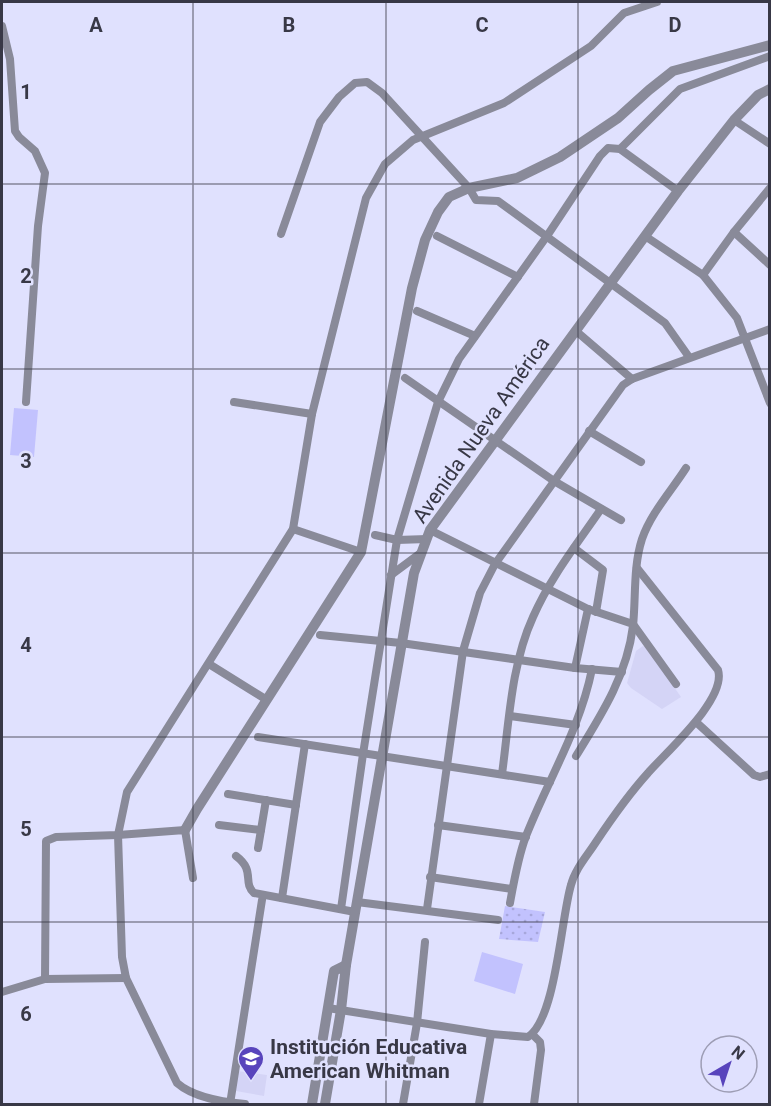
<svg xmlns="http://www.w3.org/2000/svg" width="771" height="1106" viewBox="0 0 771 1106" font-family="Roboto,sans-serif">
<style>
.built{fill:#d4d4f6}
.green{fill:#c2c2fe}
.park{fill:url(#park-dots)}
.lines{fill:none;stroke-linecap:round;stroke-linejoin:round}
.minor{stroke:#898a99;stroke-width:8}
.tertiary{stroke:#898a99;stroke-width:10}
.grid{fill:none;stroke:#383846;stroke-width:1.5;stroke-opacity:0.55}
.labels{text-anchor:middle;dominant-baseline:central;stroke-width:5;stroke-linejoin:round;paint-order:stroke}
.street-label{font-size:21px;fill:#383846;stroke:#e0e1fe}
.poi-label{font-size:21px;font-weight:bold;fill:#383846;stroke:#e0e1fe;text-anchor:start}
.grid-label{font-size:20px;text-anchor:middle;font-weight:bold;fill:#383846;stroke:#e0e1fe;stroke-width:5;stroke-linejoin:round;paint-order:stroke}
</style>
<defs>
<pattern id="park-dots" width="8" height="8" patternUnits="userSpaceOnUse" patternTransform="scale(1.5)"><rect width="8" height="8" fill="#c2c2fe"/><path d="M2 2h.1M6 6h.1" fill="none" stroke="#a7a7db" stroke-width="1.8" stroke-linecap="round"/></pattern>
</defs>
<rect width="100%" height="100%" fill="#e0e1fe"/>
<g class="built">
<polygon points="643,646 646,647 681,697 662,709 631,688 627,683 636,651"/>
<polygon points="237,1071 267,1075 264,1096 236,1091"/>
</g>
<g class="green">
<polygon points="14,408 38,410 34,457 10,455"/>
<polygon points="482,952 523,964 515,994 474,981"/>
</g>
<polygon class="park" points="505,906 545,912 538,942 499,939"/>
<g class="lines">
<g class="minor">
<polyline points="2,26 10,59 15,131 19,137 35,151 45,173 38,226 26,402"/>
<polyline points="734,120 770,144"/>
<polyline points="620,149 680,89 770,56"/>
<polyline points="734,232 770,265"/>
<polyline points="281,234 320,122 339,97 355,83 367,82 382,93 469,188 476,200 498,201 665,323 689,357"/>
<polyline points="437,236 518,277"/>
<polyline points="645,236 703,275 737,318 770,403"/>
<polyline points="703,275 734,232 770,188"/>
<polyline points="417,311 475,336"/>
<polyline points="576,331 632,379"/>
<polyline points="405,378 554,481 621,520"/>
<polyline points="234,402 312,414"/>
<polyline points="589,431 641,462"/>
<polyline points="293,529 361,552"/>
<polyline points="430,530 588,609 633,624 676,684"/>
<polyline points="375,535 397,540 427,539"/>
<polyline points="574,548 603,570 596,612"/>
<polyline points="391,575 422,552"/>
<polyline points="320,635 401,643 575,668 622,672"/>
<polyline points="209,664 267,700"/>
<polyline points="575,668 588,609"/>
<polyline points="510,716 576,725"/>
<polyline points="696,722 754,775 760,777 770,774"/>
<polyline points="258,737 550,782"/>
<path d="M576 756C602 714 627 675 633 626 636 597 633 567 642 539 651 513 672 490 686 468"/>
<path d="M502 774C509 723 511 665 533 617 550 578 577 544 601 509"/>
<polyline points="228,794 296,805"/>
<polyline points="219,825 261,830"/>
<polyline points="438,825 526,837"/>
<polyline points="258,848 266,800"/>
<path d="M236 856C256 871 242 882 254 893L355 912"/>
<polyline points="430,877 512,889"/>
<polyline points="282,898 305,744"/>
<polyline points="357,902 498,920"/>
<path d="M510 903C514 881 518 857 526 836 548 780 580 729 592 669"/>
<polyline points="341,909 363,754 397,540 438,402 459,359 547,236 600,156 608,148 620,149 678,191"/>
<polyline points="427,909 463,651 480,593 495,564 623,385 632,379 770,329"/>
<polyline points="45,979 46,841 56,837 118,835 185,830 193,878"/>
<polyline points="2,992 45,979 126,978"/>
<path d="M328 1008 491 1034 528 1037C556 1019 561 918 571 885 575 869 587 856 596 842 612 818 629 794 648 773 666 752 727 699 718 670L637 568"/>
<polyline points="532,1034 540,1042 541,1050 534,1104"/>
<polyline points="230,1104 262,900"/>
<path d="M245 1104C223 1102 194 1098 177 1083L126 978 122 957 118 835 127 792 293 529 312 414 366 198 385 164 413 140 504 103 591 46 624 13 657 2"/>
<polyline points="403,1104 417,1023 425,942"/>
<polyline points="479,1104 491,1034"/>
</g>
<g class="tertiary">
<polyline points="185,830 197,809 361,552 412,288 425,240 438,212 449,197 469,188 517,178 560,157 618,118 649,90 673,71 770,45"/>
<polyline points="312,1104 334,971 346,965"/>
<polyline points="325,1104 341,1010 346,965 414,573 430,530 678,191 734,120 758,95 770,89"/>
</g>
</g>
<path class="grid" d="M193 2V1104M386 2V1104M578 2V1104M2 184H770M2 369H770M2 553H770M2 737H770M2 922H770"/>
<defs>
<symbol id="school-pin" viewBox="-11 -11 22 30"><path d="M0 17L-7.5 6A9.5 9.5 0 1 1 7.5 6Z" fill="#5844bc" stroke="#e0e1fe"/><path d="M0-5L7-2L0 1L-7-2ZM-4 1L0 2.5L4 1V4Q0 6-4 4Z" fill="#fff"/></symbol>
</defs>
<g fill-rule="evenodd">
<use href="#school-pin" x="236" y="1044" width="30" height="40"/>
</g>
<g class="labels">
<g class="street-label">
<text transform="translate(481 430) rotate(-55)">Avenida Nueva América</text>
</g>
<g class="poi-label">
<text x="270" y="1047">Institución Educativa<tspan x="270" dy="24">American Whitman</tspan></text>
</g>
</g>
<g class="grid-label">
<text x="96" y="32">A</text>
<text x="289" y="32">B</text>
<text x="482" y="32">C</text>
<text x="675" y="32">D</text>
<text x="26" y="99">1</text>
<text x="26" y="283">2</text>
<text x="26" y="468">3</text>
<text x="26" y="652">4</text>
<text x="26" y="836">5</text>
<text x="26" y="1021">6</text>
</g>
<rect width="771" height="1106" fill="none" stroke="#383846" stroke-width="6"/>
<g transform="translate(729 1064) rotate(39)"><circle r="28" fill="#e0e1fe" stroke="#9d9db4" stroke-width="1.5"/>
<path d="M0-4.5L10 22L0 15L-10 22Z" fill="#5844bc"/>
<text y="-9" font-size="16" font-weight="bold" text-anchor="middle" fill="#383846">N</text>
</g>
</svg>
